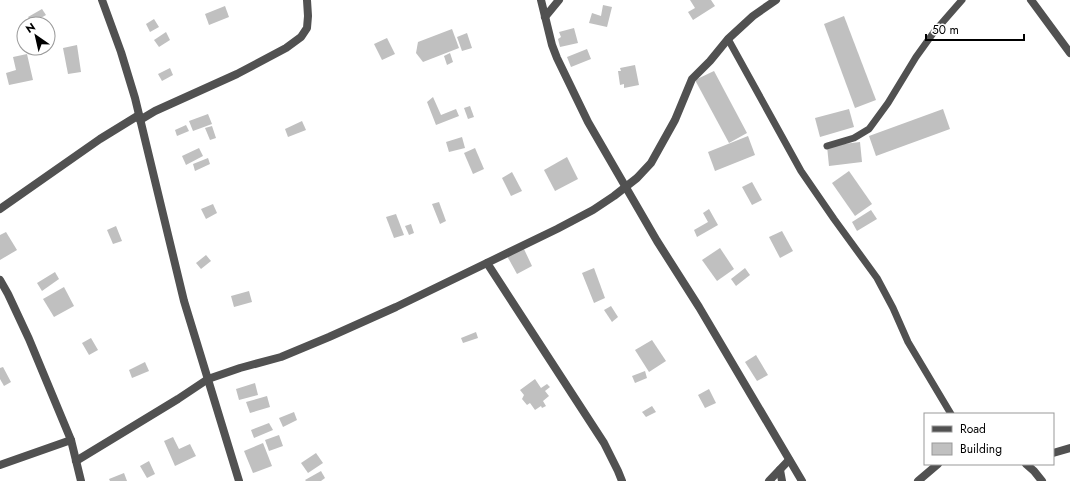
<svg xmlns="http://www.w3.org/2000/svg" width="1070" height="481" viewBox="0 0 1070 481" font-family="Jost,sans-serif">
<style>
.building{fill:#c0c0c0}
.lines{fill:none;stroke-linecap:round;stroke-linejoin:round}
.service{stroke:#515151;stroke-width:7}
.minor{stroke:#515151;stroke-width:8}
</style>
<rect width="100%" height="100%" fill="#fff"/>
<g class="building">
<polygon points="690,0 711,0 715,6 693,20 688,12 695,8"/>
<polygon points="603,5 612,7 607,27 589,23 592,13 601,16"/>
<polygon points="225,6 229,17 209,25 205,14"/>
<polygon points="42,9 46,15 32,23 28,17"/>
<polygon points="844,16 876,100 855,108 824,24"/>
<polygon points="154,19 159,27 150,32 146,24"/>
<polygon points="574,28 578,43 560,47 558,39 561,37 559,32"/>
<polygon points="452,29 459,48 423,62 416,53 418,42"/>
<polygon points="166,32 170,40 159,47 154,40"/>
<polygon points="467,33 472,48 462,51 457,37"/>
<polygon points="387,38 395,54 382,60 374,44"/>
<polygon points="77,45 81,72 68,74 63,48"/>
<polygon points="587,49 591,59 571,67 567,57"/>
<polygon points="450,53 453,62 447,65 444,56"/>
<polygon points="27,54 33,80 9,85 6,73 16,70 13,57"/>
<polygon points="635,65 639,85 624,88 624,84 620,85 618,71 621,71 620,68"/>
<polygon points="170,68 173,75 162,81 158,74"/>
<polygon points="714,71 747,133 729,143 695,80"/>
<polygon points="433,97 441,115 456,109 459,116 436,125 427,102"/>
<polygon points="470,106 474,117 468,119 464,108"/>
<polygon points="849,109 854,127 820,137 815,118"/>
<polygon points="943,109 950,129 876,156 869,136"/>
<polygon points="208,114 212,124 193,131 189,121"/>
<polygon points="302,121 306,130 288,137 285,129"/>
<polygon points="186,125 189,131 177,136 175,130"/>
<polygon points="212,126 216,138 210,140 205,128"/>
<polygon points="748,136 755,155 715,171 708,152"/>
<polygon points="462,137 465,148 449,152 446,142"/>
<polygon points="860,142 862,162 829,166 827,146"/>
<polygon points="199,148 203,156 186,165 182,156"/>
<polygon points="475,148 484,169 473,174 464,153"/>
<polygon points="567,157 578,179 555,191 544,170"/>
<polygon points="208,158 210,164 195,171 193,164"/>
<polygon points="849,171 872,204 855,216 832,183"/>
<polygon points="512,172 522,191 511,196 502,178"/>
<polygon points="752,182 762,200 752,205 742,187"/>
<polygon points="439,202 446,221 440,224 432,204"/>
<polygon points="213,204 217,213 206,219 201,209"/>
<polygon points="709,209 718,225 697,237 694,230 708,222 703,213"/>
<polygon points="871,210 877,219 857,231 852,222"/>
<polygon points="396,214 404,235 394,238 386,217"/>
<polygon points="411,224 414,233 409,235 405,226"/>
<polygon points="116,226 122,241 113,244 107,230"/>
<polygon points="782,231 793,251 780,258 769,237"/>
<polygon points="6,232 17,250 0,260 0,235"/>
<polygon points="523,247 532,266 517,274 507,256"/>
<polygon points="720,248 734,269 717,281 702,260"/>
<polygon points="206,255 211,261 201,269 196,263"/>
<polygon points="594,268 605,298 594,303 582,273"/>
<polygon points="745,268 750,275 736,286 731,279"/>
<polygon points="55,272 59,279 42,291 37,283"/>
<polygon points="64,287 74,306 54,317 43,299"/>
<polygon points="249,291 252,302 234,307 231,296"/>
<polygon points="611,306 618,317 612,322 604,310"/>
<polygon points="476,332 478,338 463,343 461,338"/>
<polygon points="91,338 98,350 89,355 82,343"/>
<polygon points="652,340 666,361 649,372 635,350"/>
<polygon points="756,355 768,375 757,381 745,362"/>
<polygon points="145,362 149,371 132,378 129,370"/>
<polygon points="3,367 11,382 4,386 0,379 0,368"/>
<polygon points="645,371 647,378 635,383 632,376"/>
<polygon points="535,379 541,388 547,384 550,387 545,391 549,396 543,401 546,406 542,408 541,406 535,410 530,403 527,405 522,399 524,395 520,390"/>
<polygon points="255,383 258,395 239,400 236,389"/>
<polygon points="709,389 716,403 705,408 698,395"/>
<polygon points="267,396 270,407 250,413 246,402"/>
<polygon points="652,406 656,412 646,417 642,412"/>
<polygon points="294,412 297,420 283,427 279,418"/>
<polygon points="269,423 273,430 254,438 251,430"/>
<polygon points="279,435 283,446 269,451 265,440"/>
<polygon points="173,437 179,449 190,444 196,456 175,466 164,441"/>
<polygon points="263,443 272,466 253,473 244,451"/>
<polygon points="316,453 323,463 308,473 301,463"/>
<polygon points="149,461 155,474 147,478 140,466"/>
<polygon points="321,471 325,478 321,481 306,481 305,480"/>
<polygon points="124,473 127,481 110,481 109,479"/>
</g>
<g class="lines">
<g class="service">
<polyline points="728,39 801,171 834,219 877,278 893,308 908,342 951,414"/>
<polyline points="827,146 854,138 869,129 888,103 916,57 934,32 962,0"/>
</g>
<g class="minor">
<polyline points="102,0 121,52 135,98 184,301 239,481"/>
<polyline points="541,0 552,45 557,58 588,122 657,241 699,307 802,481"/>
<polyline points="1031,0 1070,53"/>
<polyline points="545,17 559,0"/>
<polyline points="140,120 155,111 237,74 286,48 301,37 307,28 308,16 307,0"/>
<polyline points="0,209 100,139 139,115"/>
<polyline points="487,263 604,443 618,471 622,481"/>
<polyline points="0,280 8,294 29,339 71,440 81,481"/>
<polyline points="1053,453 1070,448"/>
<polyline points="76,461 178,399 208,379 240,368 281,357 329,337 396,307 557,229 593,210 614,196 637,178 651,163 675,120 692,79 710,61 728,39 753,16 776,0"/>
<polyline points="1026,464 1034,471 1042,481"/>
<polyline points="0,465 71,440"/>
<polyline points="780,470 782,481"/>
<polyline points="769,481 789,460"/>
<polyline points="918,481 938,464"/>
</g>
</g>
<rect x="924" y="413" width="130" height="52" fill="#ffffff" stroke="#999999"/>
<rect x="932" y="426" width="20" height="6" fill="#515151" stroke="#999999"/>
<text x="960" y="433" font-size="12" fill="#000000">Road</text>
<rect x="932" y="443" width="20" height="12" fill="#c0c0c0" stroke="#999999"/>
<text x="960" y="453" font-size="12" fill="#000000">Building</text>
<g transform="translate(36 36) rotate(326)"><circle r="19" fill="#ffffff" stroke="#999999"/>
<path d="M0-3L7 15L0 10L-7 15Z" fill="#000000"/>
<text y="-6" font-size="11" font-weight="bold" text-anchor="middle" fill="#000000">N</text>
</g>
<path d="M926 34v6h98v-6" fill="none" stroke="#000000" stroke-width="2"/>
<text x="932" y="34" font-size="12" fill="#000000" stroke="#ffffff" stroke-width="3" paint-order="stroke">50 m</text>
</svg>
